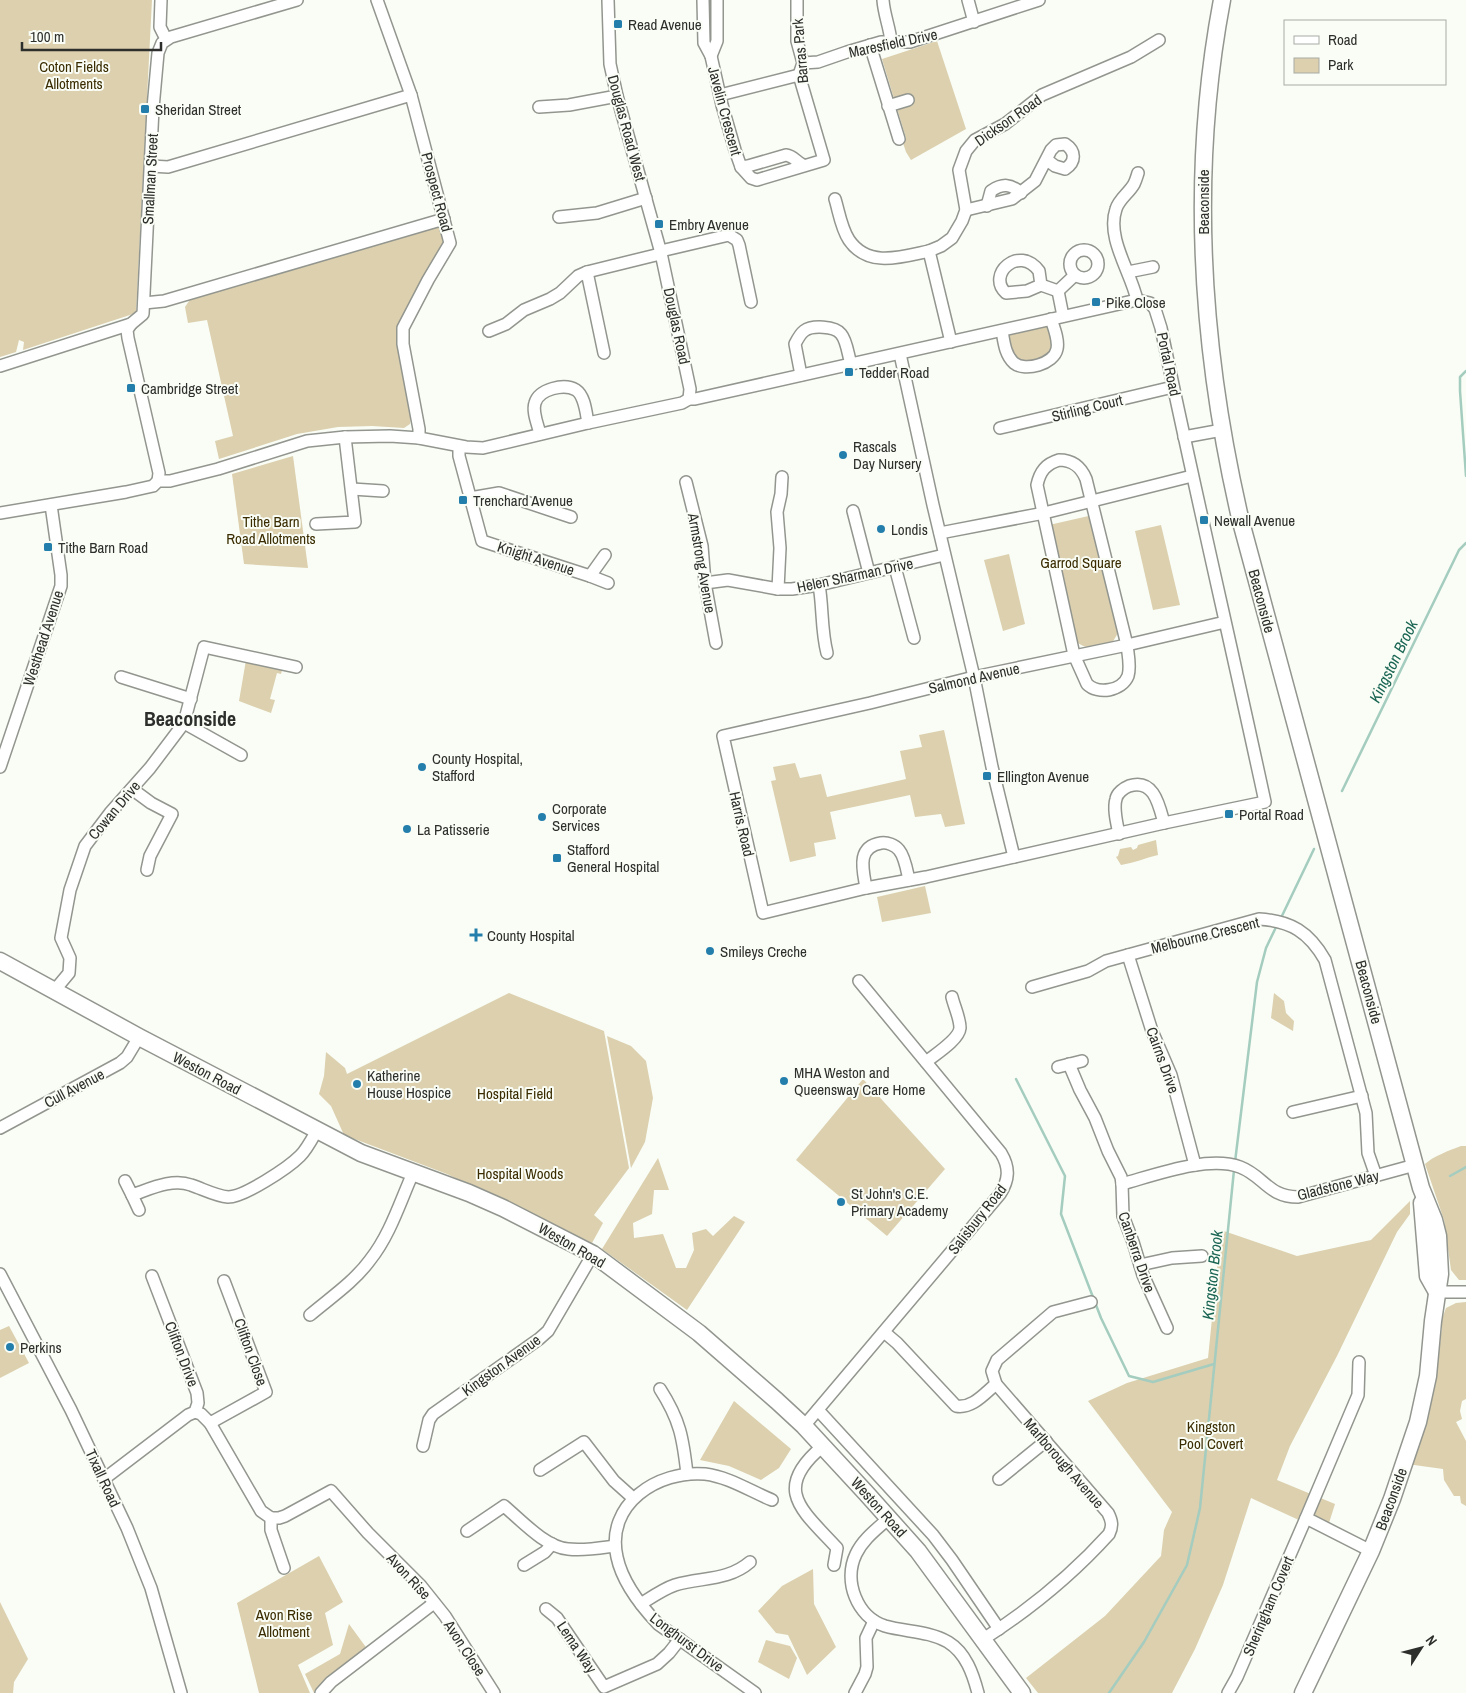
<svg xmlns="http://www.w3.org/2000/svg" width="1466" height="1693" viewBox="0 0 1466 1693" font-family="'Archivo Narrow',sans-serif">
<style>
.green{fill:#dcd0af}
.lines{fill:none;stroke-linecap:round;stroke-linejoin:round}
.stream{stroke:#a4ccbf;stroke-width:2.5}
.minor-casing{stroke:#92968f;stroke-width:14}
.highway-casing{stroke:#92968f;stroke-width:19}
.minor{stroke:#fff;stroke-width:11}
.highway{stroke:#fff;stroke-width:16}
.poi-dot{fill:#247eac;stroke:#f9fdf5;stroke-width:2}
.labels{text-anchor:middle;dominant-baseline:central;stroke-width:4;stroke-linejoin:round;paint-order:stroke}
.poi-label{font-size:15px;fill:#2d2f2c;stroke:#f9fdf5;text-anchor:start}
.street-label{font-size:15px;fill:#2d2f2c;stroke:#f9fdf5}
.park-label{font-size:15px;fill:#3a2c00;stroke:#f9fdf5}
.water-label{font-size:16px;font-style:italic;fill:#1a6553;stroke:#f9fdf5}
.district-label{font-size:20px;font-weight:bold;fill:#2d2f2c;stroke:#f9fdf5}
</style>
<rect width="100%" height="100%" fill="#f9fdf5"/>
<g class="green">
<polygon points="0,0 152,0 136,313 23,350 24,342 19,340 16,352 0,357"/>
<polygon points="937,41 966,129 911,160 906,152 902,140 906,138 882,59"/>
<polygon points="439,222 445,241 399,328 411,417 410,424 404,428 372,426 338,427 297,434 219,459 215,441 233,436 207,320 188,323 185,307 191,298"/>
<polygon points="1042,325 1049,326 1054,346 1048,357 1024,362 1013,358 1007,338 1013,331"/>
<polygon points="293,456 308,568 244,564 232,474"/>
<path d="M1093 515 1118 633 1112 643C1099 646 1087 652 1076 641L1049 525Z"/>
<polygon points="1161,525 1180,605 1153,610 1135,531"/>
<polygon points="1009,554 1025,624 1003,631 984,560"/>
<polygon points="246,660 283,667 281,674 277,673 270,699 275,700 271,713 239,701"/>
<polygon points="944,730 965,824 945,827 941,814 915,817 910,795 830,812 836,839 814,843 816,856 790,862 771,781 776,780 773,767 795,763 800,778 821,774 827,797 906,779 900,751 922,747 919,735"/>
<path d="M1156 840 1158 855C1145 858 1134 863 1121 865L1116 857 1118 856 1120 849 1131 847 1133 850 1137 848 1138 845Z"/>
<polygon points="925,886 931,913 882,922 877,897"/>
<polygon points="509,993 604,1031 629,1168 594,1215 603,1223 592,1243 447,1174 344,1135 331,1106 319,1094 324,1076 326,1052 345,1068 347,1074"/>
<polygon points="1274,993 1284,1001 1286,1013 1294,1021 1293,1031 1271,1018"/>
<polygon points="607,1036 631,1046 646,1061 653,1098 645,1142 631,1168"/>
<polygon points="863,1079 945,1169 887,1236 796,1160"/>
<path d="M1461 1146H1466V1280H1459L1451 1270 1444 1220 1425 1164C1432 1157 1450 1150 1461 1146Z"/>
<polygon points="658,1158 669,1190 654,1190 652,1214 633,1223 634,1238 663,1234 676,1268 686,1268 694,1250 692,1233 706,1229 713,1236 734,1216 745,1222 687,1310 602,1249"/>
<polygon points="1410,1201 1410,1214 1397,1232 1337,1356 1290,1446 1277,1480 1335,1504 1329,1523 1301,1521 1251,1498 1223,1585 1195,1649 1172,1693 1038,1693 1026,1678 1105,1616 1161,1556 1164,1530 1172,1512 1088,1401 1127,1383 1208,1358 1221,1230 1297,1256 1371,1240"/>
<polygon points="1466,1302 1466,1399 1462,1401 1460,1411 1462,1419 1456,1422 1466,1441 1466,1506 1461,1503 1460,1496 1454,1496 1444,1480 1443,1469 1407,1464 1437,1368 1442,1327 1442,1319 1446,1308 1456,1303"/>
<polygon points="9,1326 29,1363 0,1378 0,1330"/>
<polygon points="734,1401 791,1449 779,1468 761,1480 729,1466 700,1460"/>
<polygon points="319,1556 343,1602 325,1613 333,1645 298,1665 310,1693 259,1693 237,1603"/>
<polygon points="813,1569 814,1604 836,1647 807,1675 788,1635 776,1633 758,1611 782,1586"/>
<polygon points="0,1602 28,1659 14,1682 13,1693 0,1693"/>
<polygon points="349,1624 368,1650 314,1693 305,1674 340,1654"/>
<polygon points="766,1640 790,1646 797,1658 789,1679 758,1662"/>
</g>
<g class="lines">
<g class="stream">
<polyline points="1466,371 1460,377 1460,391 1466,476"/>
<polyline points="1342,791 1459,550 1466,543"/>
<polyline points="1280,920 1314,849"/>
<polyline points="1016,1079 1065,1176 1061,1214 1101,1318 1129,1376 1153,1382 1214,1364"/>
<polyline points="1235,1162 1257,982 1266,948 1277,925"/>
<polyline points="1450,1176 1466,1167"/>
<polyline points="1109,1693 1144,1642 1187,1565 1200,1508 1234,1170"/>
</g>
<defs>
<g id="minor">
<polyline points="161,0 160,27 166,39"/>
<polyline points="377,0 411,95 450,243 428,280 403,328 403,344 419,429 419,438"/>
<polyline points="608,0 610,64 617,96 661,253 690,389 689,399"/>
<polyline points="703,0 704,43 711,56 722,105 735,150 741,167 751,178 757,180 824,160 799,75 803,63 797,41 797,0"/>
<path d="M883 0C884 15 890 28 891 42"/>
<polyline points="968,0 974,22"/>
<polyline points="870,45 899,139"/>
<polyline points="711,56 717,41 717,0"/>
<polyline points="803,63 818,62 847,52 881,42 910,42 1039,0"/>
<polyline points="720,95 799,75"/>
<polyline points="888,106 908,100"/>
<polyline points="539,107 569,105 617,96"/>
<polyline points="151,166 168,167 411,95"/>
<path d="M741 167 748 166 786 155C794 156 796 162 803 165"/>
<path d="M835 199C839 212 841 228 849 240 868 268 901 257 929 251L951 342"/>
<path d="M987 206 991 191C1003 183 1011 184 1021 193"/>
<path d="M966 210 1012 199 1035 181 1051 150 1056 145 1065 144C1076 151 1076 162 1065 169L1055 166 1047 160"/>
<polyline points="559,217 597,213 646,198"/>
<circle cx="1084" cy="264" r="14"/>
<polyline points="929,251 941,246 952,238 962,221 966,210 959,170 966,151 975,140 1005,124 1042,95 1131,57 1159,40"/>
<polyline points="587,272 604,353"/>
<polyline points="1128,272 1153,267"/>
<path d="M1041 285 1039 271C1019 244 986 275 1006 293L1027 291 1041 285 1058 291"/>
<polyline points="1058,291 1063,316"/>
<polyline points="1058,291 1075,275"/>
<path d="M1137 300C1131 272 1106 238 1116 209 1119 199 1129 193 1134 184 1136 180 1137 176 1138 173"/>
<polyline points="144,303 164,301 444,219"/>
<polyline points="131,324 127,330 128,338 159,473 158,481"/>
<polyline points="489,331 506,324 524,310 550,299 560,293 578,276 587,272 656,255 665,250 729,235 737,240 739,245 751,302"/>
<path d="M1002 331C1004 342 1005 355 1014 363 1025 372 1054 364 1057 349 1059 340 1054 328 1051 319"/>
<polyline points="900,354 933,505 974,677 992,767 1014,857"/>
<polyline points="0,366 131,324 143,314 153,108 158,53 162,43 171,37 297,0"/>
<path d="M801 375 795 344C797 340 800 334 804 331 812 325 835 326 841 334 847 341 848 355 851 364"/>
<polyline points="1000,428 1173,387"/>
<path d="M540 434C538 425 532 412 535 403 539 389 564 383 576 390 585 396 586 413 588 423"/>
<polyline points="1184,437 1222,430"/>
<polyline points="459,446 459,456 482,541 590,576 605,555"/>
<path d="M1059 460C1073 460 1081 467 1086 479L1127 645C1128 655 1131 666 1128 676 1122 691 1098 695 1087 684L1074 655 1037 485C1040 471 1046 464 1059 460Z"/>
<polyline points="686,482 702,546 705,583 716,643"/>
<polyline points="352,489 383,491"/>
<polyline points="470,498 499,493 571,517"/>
<polyline points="853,511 869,573"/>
<path d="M0 513 126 492 153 486 158 481H170L218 469 307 441 345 437 390 436 419 438 466 447 483 448 588 423 682 403 689 399H695L1137 300 1150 303 1155 309 1161 328C1194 487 1231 644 1265 802L1164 823 926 877 866 888 763 913 723 736 870 703 974 677 1127 645 1225 622"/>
<polyline points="316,524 355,522 345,437"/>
<polyline points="940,533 1044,513 1192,476"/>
<polyline points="895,567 914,638"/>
<polyline points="590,576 608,583"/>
<polyline points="705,583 728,580 778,589 792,589 819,585 944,555"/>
<path d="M819 585C823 607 821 630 827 653"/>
<polyline points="778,589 780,548 777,512 781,494 782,477"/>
<polyline points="121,677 191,699"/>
<polyline points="184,723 241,755"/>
<polyline points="0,767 61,586 61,575 51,505"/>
<polyline points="132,789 151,803 172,814 150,856 147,870"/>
<path d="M1119 834C1117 824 1113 809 1116 799 1117 793 1124 788 1129 786 1154 778 1159 805 1164 823"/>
<path d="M866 888C863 870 856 847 881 843 887 842 895 845 899 850 905 857 907 871 909 880"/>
<polyline points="1128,955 1152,1031 1171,1075 1195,1165"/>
<path d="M1032 987 1088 971 1106 961 1259 919C1291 921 1309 932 1325 960L1366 1113 1368 1153 1376 1176"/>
<polyline points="54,991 69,973 70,958 61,938 70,890 85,846 110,813 150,768 184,723 204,647 296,667"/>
<path d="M926 1062C934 1055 959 1040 960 1028 960 1018 954 1006 952 997"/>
<polyline points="1069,1064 1080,1090 1095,1118 1108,1151 1121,1177 1122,1184 1123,1216 1133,1242 1143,1275 1167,1328"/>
<polyline points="1058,1067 1082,1061"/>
<polyline points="1293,1112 1362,1096"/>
<polyline points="0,1128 120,1063 127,1057 139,1037"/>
<path d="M125 1181 132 1195C150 1189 172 1178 191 1185 203 1189 216 1196 228 1197 244 1197 288 1168 300 1156 307 1149 312 1139 317 1130"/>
<path d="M1122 1184C1155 1175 1208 1155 1240 1167 1264 1176 1268 1197 1298 1197L1415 1165"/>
<polyline points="132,1195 139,1210"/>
<polyline points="1140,1265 1172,1258 1202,1256"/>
<polyline points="0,1274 71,1410 127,1528 151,1588 181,1693"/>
<polyline points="1437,1292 1466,1292"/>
<path d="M310 1315C330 1298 354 1282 370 1260 390 1235 400 1202 413 1173"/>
<path d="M884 1332 897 1343 956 1406C972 1409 984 1394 996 1384L1108 1513C1112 1521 1113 1526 1109 1534 1071 1576 1029 1610 982 1640"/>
<polyline points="1359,1362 1358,1395 1306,1518 1371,1551"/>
<polyline points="996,1384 992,1371 997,1360 1053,1312 1091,1302"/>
<path d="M660 1389C680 1420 683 1438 687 1474"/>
<polyline points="818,1410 933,1535 952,1560 999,1629"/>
<polyline points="195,1412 201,1414 210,1423 261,1511 271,1518 271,1530 284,1568"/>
<polyline points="210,1423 266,1392 224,1281"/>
<path d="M804 1426 1000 1194C1009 1180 1010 1168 1001 1153L859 981"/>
<polyline points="423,1446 429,1420 433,1414 539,1339 548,1331 593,1254"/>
<path d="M823 1446C771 1489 802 1510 837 1548L834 1565"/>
<polyline points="540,1470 584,1442 614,1481 633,1498"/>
<polyline points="104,1479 188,1415 195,1412 198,1403 197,1393 152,1276"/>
<polyline points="999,1479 1046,1441"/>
<polyline points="271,1518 279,1518 285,1516 331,1491 368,1533 421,1586 445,1616 494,1693"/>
<path d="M889 1518C877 1529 863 1539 856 1554 843 1581 857 1617 885 1626 906 1632 929 1631 948 1642 966 1653 973 1674 978 1693"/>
<path d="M467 1531 504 1506C521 1520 545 1547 568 1549 584 1551 600 1548 615 1546"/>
<polyline points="524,1565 545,1552 552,1544"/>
<path d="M641 1604C652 1597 663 1589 675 1585 702 1577 728 1581 750 1562"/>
<polyline points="546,1609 557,1618 604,1687 657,1664 669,1653 680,1639"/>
<polyline points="321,1693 331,1682 434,1603"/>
<path d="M755 1693 658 1624C641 1606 622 1581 617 1557 605 1504 658 1470 705 1474 729 1477 750 1491 772 1500"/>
<polyline points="855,1693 865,1674 867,1667 866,1638 874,1621"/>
<polyline points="1228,1693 1237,1677 1306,1518"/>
</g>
<g id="highway">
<path d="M1222 0C1189 174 1201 351 1241 522L1421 1188 1434 1220 1438 1236 1440 1274 1433 1321 1428 1376 1418 1422 1392 1499 1371 1551 1303 1693"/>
<polyline points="0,961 139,1037 361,1153 469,1193 503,1208 593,1254 699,1333 777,1401 804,1426 866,1493 918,1551 1022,1693"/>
<polyline points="1422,1203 1428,1276 1437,1292"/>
</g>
</defs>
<use href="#minor" class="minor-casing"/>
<use href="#highway" class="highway-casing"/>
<use href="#minor" class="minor"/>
<use href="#highway" class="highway"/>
</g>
<g class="poi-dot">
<rect x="613" y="19" width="10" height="10" rx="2.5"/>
<rect x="140" y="104" width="10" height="10" rx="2.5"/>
<rect x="654" y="219" width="10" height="10" rx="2.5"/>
<rect x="1091" y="297" width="10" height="10" rx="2.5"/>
<rect x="844" y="367" width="10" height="10" rx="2.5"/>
<rect x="126" y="383" width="10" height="10" rx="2.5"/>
<circle cx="843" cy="455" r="5"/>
<rect x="458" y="495" width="10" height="10" rx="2.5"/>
<rect x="1199" y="515" width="10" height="10" rx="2.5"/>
<circle cx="881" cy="529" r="5"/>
<rect x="43" y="542" width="10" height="10" rx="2.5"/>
<circle cx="422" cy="767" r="5"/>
<rect x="982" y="771" width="10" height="10" rx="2.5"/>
<rect x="1224" y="809" width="10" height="10" rx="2.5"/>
<circle cx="542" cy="817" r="5"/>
<circle cx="407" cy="829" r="5"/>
<rect x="552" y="853" width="10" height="10" rx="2.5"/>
<path d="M473.5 927.5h5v5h5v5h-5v5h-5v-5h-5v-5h5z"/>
<circle cx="710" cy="951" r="5"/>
<circle cx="784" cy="1081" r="5"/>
<circle cx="357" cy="1084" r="5"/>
<circle cx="841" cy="1202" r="5"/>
<circle cx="10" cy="1347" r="5"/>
</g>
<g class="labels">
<g class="poi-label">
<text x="628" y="24">Read Avenue</text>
<text x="155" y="109">Sheridan Street</text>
<text x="669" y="224">Embry Avenue</text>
<text x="1106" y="302">Pike Close</text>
<text x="859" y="372">Tedder Road</text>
<text x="141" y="388">Cambridge Street</text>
<text x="853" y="446">Rascals<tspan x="853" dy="17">Day Nursery</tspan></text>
<text x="473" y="500">Trenchard Avenue</text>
<text x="1214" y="520">Newall Avenue</text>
<text x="891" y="529">Londis</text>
<text x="58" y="547">Tithe Barn Road</text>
<text x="432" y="758">County Hospital,<tspan x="432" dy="17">Stafford</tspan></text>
<text x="997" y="776">Ellington Avenue</text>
<text x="552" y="808">Corporate<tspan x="552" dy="17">Services</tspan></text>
<text x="1239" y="814">Portal Road</text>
<text x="417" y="829">La Patisserie</text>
<text x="567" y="849">Stafford<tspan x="567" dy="17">General Hospital</tspan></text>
<text x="487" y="935">County Hospital</text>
<text x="720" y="951">Smileys Creche</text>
<text x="794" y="1072">MHA Weston and<tspan x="794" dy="17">Queensway Care Home</tspan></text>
<text x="367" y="1075">Katherine<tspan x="367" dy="17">House Hospice</tspan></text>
<text x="851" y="1193">St John's C.E.<tspan x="851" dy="17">Primary Academy</tspan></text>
<text x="20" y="1347">Perkins</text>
</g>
<g class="street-label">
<text transform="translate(893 43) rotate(-12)">Maresfield Drive</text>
<text transform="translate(800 51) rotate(-95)">Barras Park</text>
<text transform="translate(725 111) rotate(75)">Javelin Crescent</text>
<text transform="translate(1008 120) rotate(-35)">Dickson Road</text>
<text transform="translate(627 128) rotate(75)">Douglas Road West</text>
<text transform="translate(150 179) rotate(-87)">Smallman Street</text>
<text transform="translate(437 192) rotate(75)">Prospect Road</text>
<text transform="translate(1203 202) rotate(-90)">Beaconside</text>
<text transform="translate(677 326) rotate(78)">Douglas Road</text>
<text transform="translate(1169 364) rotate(78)">Portal Road</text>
<text transform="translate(1087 408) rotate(-14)">Stirling Court</text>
<text transform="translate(536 558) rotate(18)">Knight Avenue</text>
<text transform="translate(702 563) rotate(80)">Armstrong Avenue</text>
<text transform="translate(855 575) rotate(-12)">Helen Sharman Drive</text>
<text transform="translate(1262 601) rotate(75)">Beaconside</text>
<text transform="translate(43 638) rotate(-72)">Westhead Avenue</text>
<text transform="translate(974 678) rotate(-13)">Salmond Avenue</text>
<text transform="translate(114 810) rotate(-50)">Cowan Drive</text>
<text transform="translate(742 824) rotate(77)">Harris Road</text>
<text transform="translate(1205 935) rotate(-14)">Melbourne Crescent</text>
<text transform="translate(1369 992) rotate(75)">Beaconside</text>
<text transform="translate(1163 1060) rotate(70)">Cairns Drive</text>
<text transform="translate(207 1073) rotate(28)">Weston Road</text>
<text transform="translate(74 1088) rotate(-28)">Cull Avenue</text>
<text transform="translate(1338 1185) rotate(-14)">Gladstone Way</text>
<text transform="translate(977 1219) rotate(-52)">Salisbury Road</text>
<text transform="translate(572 1245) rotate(30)">Weston Road</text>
<text transform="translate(1137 1252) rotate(71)">Canberra Drive</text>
<text transform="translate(251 1352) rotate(70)">Clifton Close</text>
<text transform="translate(182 1354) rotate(69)">Clifton Drive</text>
<text transform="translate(501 1365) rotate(-36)">Kingston Avenue</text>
<text transform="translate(1064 1463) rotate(49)">Marlborough Avenue</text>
<text transform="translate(103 1478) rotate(65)">Tixall Road</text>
<text transform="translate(1391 1499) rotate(-70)">Beaconside</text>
<text transform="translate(879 1507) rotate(48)">Weston Road</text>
<text transform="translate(409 1576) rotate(47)">Avon Rise</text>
<text transform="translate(1268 1606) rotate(-67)">Sheringham Covert</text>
<text transform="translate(687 1642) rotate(37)">Longhurst Drive</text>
<text transform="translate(577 1647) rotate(56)">Lema Way</text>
<text transform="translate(465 1648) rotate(57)">Avon Close</text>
</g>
<g class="park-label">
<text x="74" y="66">Coton Fields<tspan x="74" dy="17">Allotments</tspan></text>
<text x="271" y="521">Tithe Barn<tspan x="271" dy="17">Road Allotments</tspan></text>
<text x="1081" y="562">Garrod Square</text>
<text x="515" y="1093">Hospital Field</text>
<text x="520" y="1173">Hospital Woods</text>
<text x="1211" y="1426">Kingston<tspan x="1211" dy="17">Pool Covert</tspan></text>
<text x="284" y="1614">Avon Rise<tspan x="284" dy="17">Allotment</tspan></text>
</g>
<g class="water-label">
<text transform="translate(1393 661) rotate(-64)">Kingston Brook</text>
<text transform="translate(1212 1275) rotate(-84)">Kingston Brook</text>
</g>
<g class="district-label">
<text x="190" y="718">Beaconside</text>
</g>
</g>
<rect x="1284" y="20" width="162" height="65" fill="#f9fdf5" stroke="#a7aba5"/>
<rect x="1294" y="36" width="25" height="8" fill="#ffffff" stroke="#a7aba5"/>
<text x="1328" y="45" font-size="15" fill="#2d2f2c">Road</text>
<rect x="1294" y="58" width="25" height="15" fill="#dcd0af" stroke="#a7aba5"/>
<text x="1328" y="70" font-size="15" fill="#2d2f2c">Park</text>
<g transform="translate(1421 1648) rotate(54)" stroke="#f9fdf5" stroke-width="4" paint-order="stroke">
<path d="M0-4L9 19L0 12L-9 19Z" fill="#2d2f2c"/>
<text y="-8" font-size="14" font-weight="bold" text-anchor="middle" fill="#2d2f2c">N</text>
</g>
<path d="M22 42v8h139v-8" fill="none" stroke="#2d2f2c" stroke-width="2.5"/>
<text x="30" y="42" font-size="15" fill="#2d2f2c" stroke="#f9fdf5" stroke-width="4" paint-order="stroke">100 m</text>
</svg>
